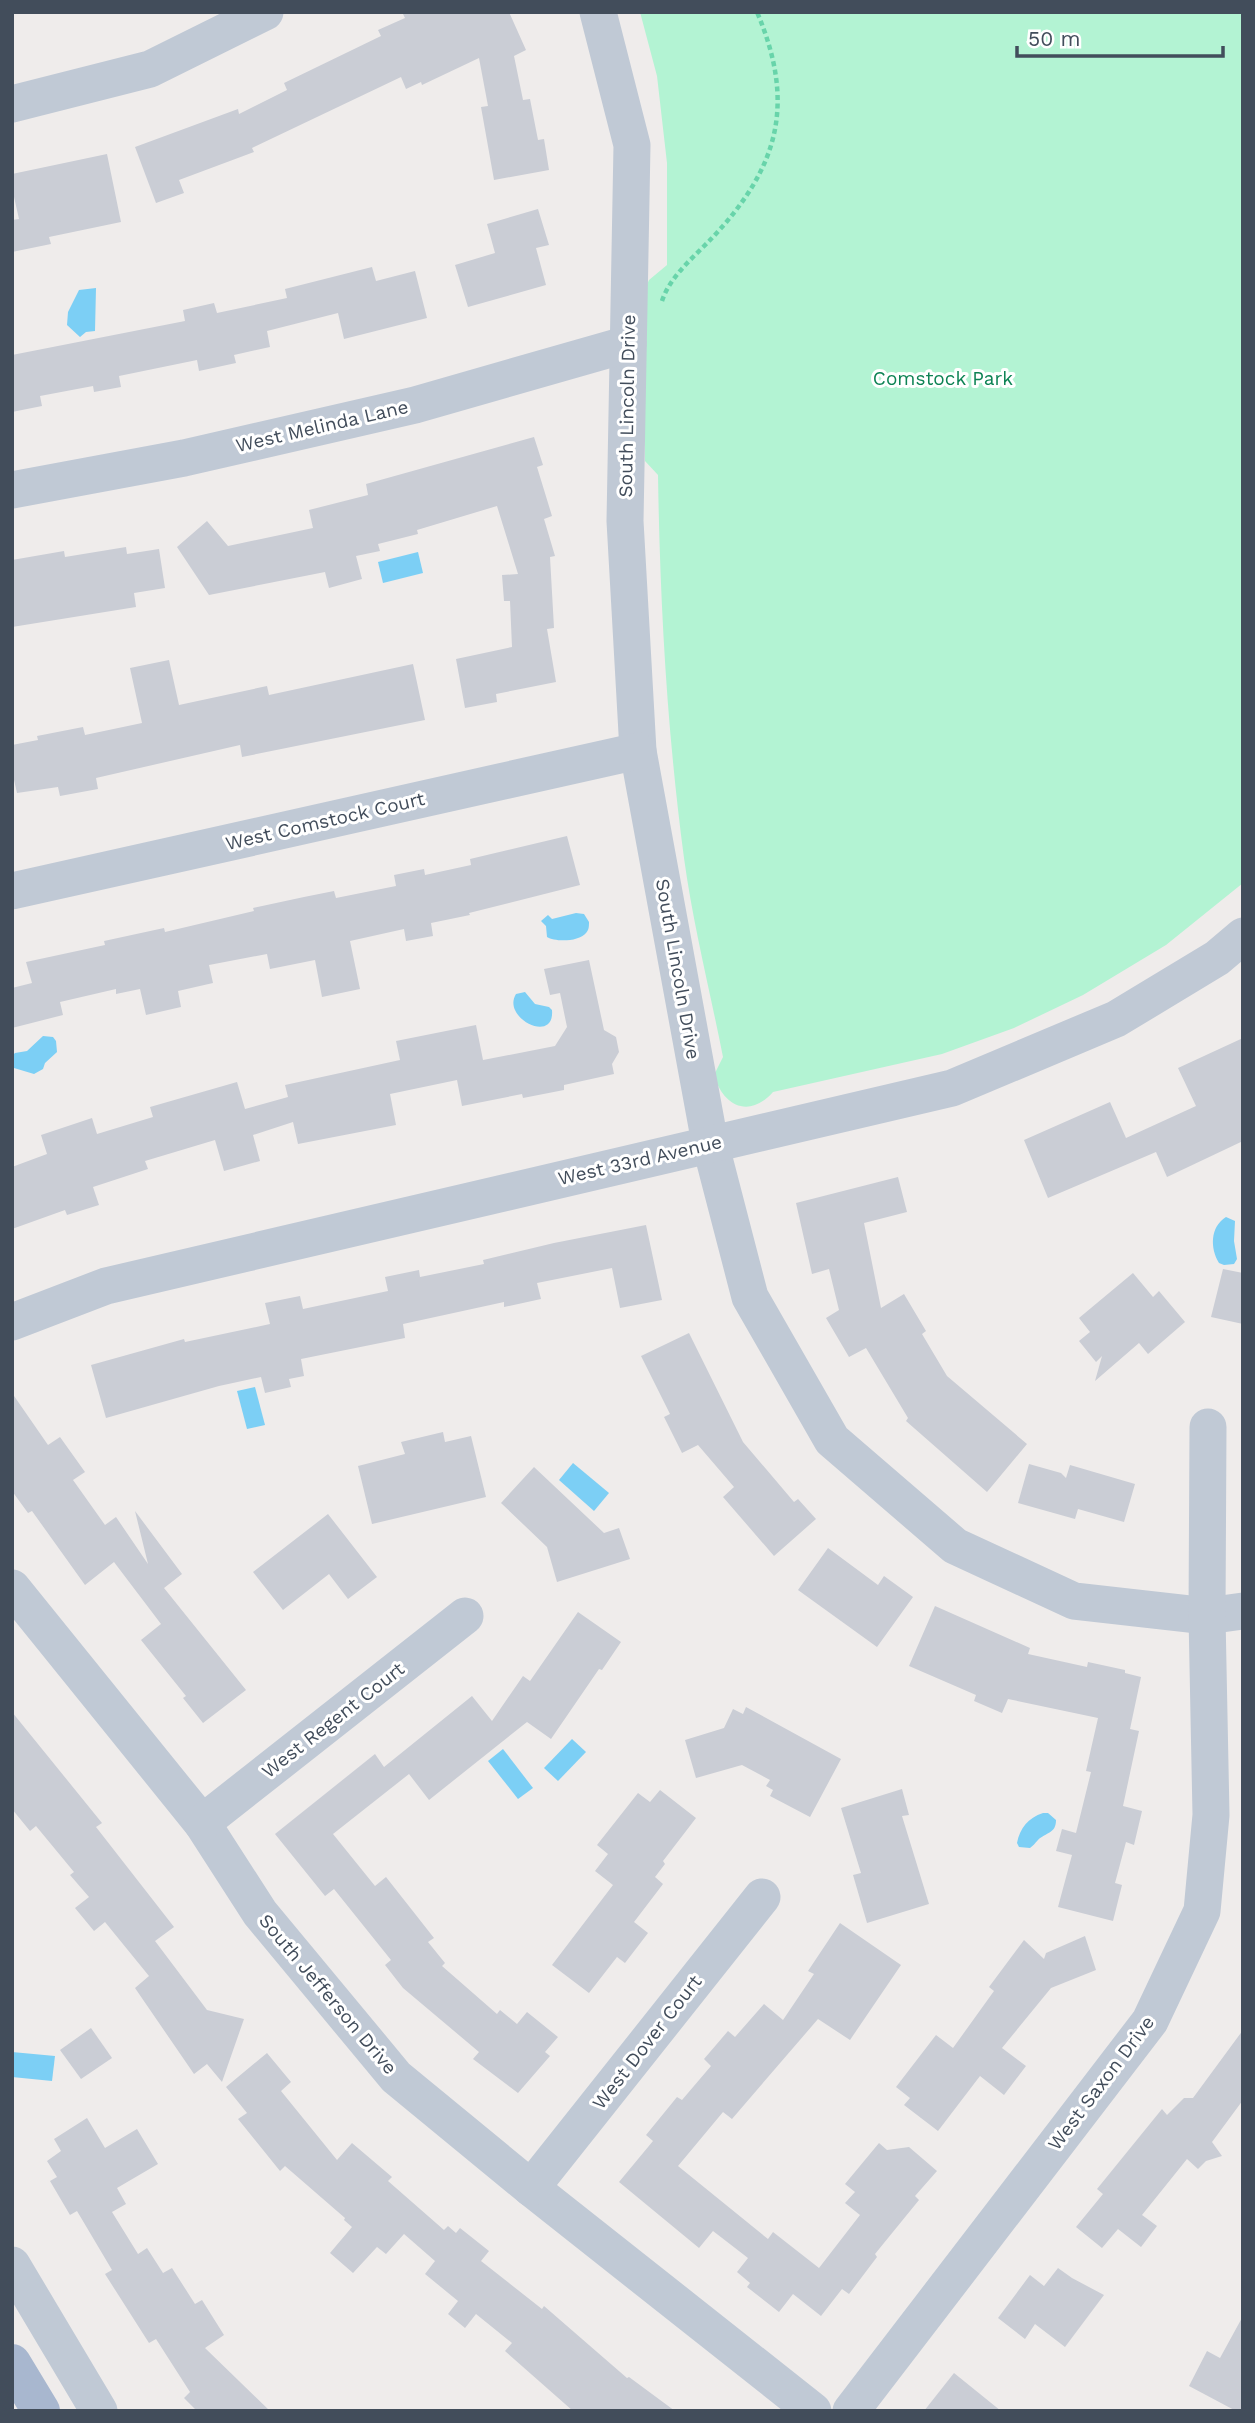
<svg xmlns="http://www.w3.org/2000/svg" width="1255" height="2423" viewBox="0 0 1255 2423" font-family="'Work Sans',sans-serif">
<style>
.park{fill:#b3f3d3}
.water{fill:#7ccff5}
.building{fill:#cacdd5}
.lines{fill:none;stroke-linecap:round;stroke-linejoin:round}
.path{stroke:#68d4aa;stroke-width:4.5;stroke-dasharray:5 3.5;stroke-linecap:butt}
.minor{stroke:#c0c9d5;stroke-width:37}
.major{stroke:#a8b7cf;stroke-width:38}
.labels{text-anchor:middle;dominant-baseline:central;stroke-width:6;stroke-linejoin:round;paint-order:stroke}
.park-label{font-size:19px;fill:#0d8354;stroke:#fff}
.street-label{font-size:19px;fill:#424d5b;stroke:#fff}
</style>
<rect width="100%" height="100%" fill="#efeceb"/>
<path class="park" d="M640 12H1243V883L1166 945 1083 995 1014 1028 942 1054 773 1092C749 1119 723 1106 714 1075L723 1057C710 991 693 924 684 858 667 730 660 604 658 475L645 461V289L649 280 667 265V163L657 76Z"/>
<g class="water">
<polygon points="96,288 95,331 86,332 80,337 67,325 68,312 79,290"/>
<polygon points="418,552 423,573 383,583 378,562"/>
<path d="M576 913 584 914 589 922C589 926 589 930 586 933 579 942 555 942 547 937L546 926 541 921 548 915 552 919Z"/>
<path d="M525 992 535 1004 549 1007 552 1010C555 1045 501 1018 516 994Z"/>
<polygon points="43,1036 53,1037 56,1041 57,1052 45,1063 43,1069 34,1074 14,1068 12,1056 15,1053 27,1051"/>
<path d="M1226 1217 1235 1221 1234 1241 1237 1259 1234 1264 1224 1265 1219 1263C1210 1248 1210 1227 1226 1217Z"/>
<polygon points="255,1387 265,1425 247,1429 237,1391"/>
<polygon points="573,1463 609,1493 594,1511 559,1480"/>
<polygon points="572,1739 586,1752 558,1781 544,1768"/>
<polygon points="503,1749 533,1788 518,1799 488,1761"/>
<path d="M1043 1813H1048L1056 1820C1056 1834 1046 1832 1038 1840 1035 1843 1033 1846 1030 1848L1019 1847 1017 1843C1020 1828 1028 1818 1043 1813Z"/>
<polygon points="12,2052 55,2056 52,2081 12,2077"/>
</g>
<g class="building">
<polygon points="402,12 509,12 526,50 514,56 523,100 530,99 538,140 544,139 549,170 494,180 481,107 488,106 479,58 422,85 421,82 406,89 401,77 252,148 254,152 179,180 184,193 156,203 135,147 238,109 239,114 287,90 284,83 381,36 378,30 405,18"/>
<polygon points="107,154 121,222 49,237 51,244 12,252 12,220 19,219 12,188 12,174"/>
<polygon points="538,209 549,245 536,248 546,285 468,307 455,265 495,253 487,224"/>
<polygon points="372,267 376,281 415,271 427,318 344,339 338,313 267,331 270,347 234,355 236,363 199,371 197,360 119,376 121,387 94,392 93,386 40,396 42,406 12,412 12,355 185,321 183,310 214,303 217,313 287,298 285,289"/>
<polygon points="534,437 543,465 537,467 552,516 544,519 555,556 550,557 554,628 547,629 556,682 496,694 497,702 465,708 456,659 512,647 510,601 504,601 502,575 518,574 497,506 417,530 418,534 378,544 380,551 356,556 362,579 329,588 325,572 209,595 177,547 207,521 228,546 313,528 309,510 368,495 366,484"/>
<polygon points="126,547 127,554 159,549 165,588 134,593 136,607 12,627 12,560 64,551 65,557"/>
<polygon points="169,660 179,705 267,686 269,695 413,664 425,720 242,757 240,745 96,778 98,789 60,796 58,787 17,793 12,771 12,745 38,740 37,736 83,727 85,735 142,723 130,668"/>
<polygon points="567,836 580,885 469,913 470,915 431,923 433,936 406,941 404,929 350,941 360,989 322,997 315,960 270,969 267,954 209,965 213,983 178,991 181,1007 146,1015 140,989 116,994 116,989 60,1002 63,1015 12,1028 12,988 32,983 26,962 105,945 104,941 164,928 165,932 254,911 253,908 304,897 334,891 336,898 396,886 394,875 424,869 425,875 471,865 470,859"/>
<polygon points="589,960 604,1030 616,1037 619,1052 612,1064 614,1074 564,1085 564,1090 523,1098 522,1094 462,1106 457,1080 390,1094 396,1125 298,1144 293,1122 253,1135 260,1161 224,1171 215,1140 145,1161 148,1169 93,1187 99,1205 67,1215 65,1210 12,1229 12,1167 47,1154 41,1135 92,1118 97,1134 153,1117 150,1107 237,1082 245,1109 288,1097 285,1085 400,1060 396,1041 476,1025 483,1060 555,1046 567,1027 560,993 550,995 544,969"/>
<polygon points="1243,1038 1243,1141 1167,1177 1156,1152 1048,1198 1024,1140 1110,1102 1126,1138 1196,1106 1178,1068"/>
<polygon points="898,1177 907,1212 864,1223 881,1308 904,1294 926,1331 922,1334 947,1376 1027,1444 987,1492 906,1421 908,1418 866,1348 849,1357 826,1318 839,1310 829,1269 812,1274 796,1203"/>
<polygon points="646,1225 662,1300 620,1308 612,1268 537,1283 541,1299 504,1307 504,1302 403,1324 405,1338 301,1359 304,1376 289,1379 291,1387 265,1393 261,1377 219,1386 106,1418 91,1365 184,1339 185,1342 270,1324 265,1303 300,1296 303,1309 388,1291 385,1277 419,1270 420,1277 484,1264 483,1260 554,1243"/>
<polygon points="1223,1269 1243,1273 1243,1324 1211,1317"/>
<polygon points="1133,1273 1153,1297 1159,1291 1185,1322 1148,1354 1139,1343 1095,1381 1102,1356 1096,1362 1079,1341 1090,1332 1079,1318"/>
<polygon points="689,1333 743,1442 794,1502 798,1499 816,1519 774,1556 723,1497 734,1487 698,1445 682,1453 664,1417 670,1414 641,1356"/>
<polygon points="12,1393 48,1445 60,1437 85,1472 73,1480 105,1525 116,1517 148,1564 135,1511 182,1574 164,1588 246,1690 203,1723 183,1698 186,1696 141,1640 161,1624 114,1562 85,1585 32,1511 28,1513 12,1491"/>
<polygon points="443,1432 445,1442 471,1436 486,1497 372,1524 358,1466 405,1454 401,1442"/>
<polygon points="1029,1464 1061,1473 1066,1478 1070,1465 1135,1484 1124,1522 1078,1509 1075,1519 1018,1503"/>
<polygon points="534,1467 604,1533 619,1528 630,1559 557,1582 547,1547 501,1503"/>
<polygon points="328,1514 377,1577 348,1599 329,1574 283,1610 253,1572"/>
<polygon points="828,1548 878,1585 884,1576 913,1597 877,1647 798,1590"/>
<polygon points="935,1606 1030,1648 1028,1654 1087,1667 1088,1662 1125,1670 1125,1673 1141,1677 1130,1729 1139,1731 1123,1806 1142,1811 1134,1845 1126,1842 1115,1883 1122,1885 1113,1921 1058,1907 1072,1855 1056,1851 1062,1829 1076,1833 1091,1772 1086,1771 1098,1718 1008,1699 1002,1713 974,1701 976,1695 909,1666"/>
<polygon points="578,1612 621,1642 602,1670 599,1669 551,1739 527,1722 429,1800 409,1774 333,1834 375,1886 386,1877 434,1938 428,1942 445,1963 442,1966 497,2014 500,2010 517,2024 527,2012 558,2037 545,2052 550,2056 518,2093 473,2059 479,2052 403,1988 385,1965 391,1960 334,1889 325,1896 275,1834 375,1754 384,1767 472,1696 492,1721 523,1676 530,1681"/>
<polygon points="746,1707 841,1759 810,1817 770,1796 773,1790 766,1786 770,1780 742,1765 696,1778 685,1740 724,1728 733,1709 743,1714"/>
<polygon points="12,1712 102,1823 96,1827 174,1927 155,1941 207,2010 244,2019 222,2082 207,2064 194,2074 135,1988 149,1976 105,1922 94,1931 75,1908 89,1897 70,1875 74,1872 36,1826 30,1831 12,1809"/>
<polygon points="902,1789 909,1815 902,1816 929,1904 867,1923 853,1875 861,1873 841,1808"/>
<polygon points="660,1790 696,1818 663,1861 665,1864 655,1877 663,1884 634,1922 648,1933 625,1963 617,1957 589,1993 552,1965 613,1885 595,1871 608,1854 597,1845 638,1793 650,1802"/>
<polygon points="840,1923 901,1965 850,2040 818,2019 732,2119 723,2112 678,2166 768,2239 773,2232 819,2268 860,2215 845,2203 855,2192 845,2184 879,2143 887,2150 909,2147 937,2171 915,2196 919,2200 875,2254 877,2257 849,2294 842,2289 821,2316 793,2294 779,2312 747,2287 750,2283 737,2272 748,2258 713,2231 699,2248 619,2182 653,2141 646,2135 677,2097 682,2100 711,2066 704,2059 728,2031 735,2037 764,2004 783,2020 814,1974 808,1971"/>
<polygon points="1085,1936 1096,1970 1051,1988 1002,2048 1026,2066 1004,2095 980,2076 938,2131 904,2105 910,2098 896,2087 936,2035 953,2048 994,1991 989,1987 1024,1940 1044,1959 1046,1953"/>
<polygon points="91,2028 112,2058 81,2079 60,2050"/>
<polygon points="1243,2030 1243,2100 1212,2142 1222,2156 1206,2161 1198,2169 1187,2159 1142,2215 1157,2226 1141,2247 1118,2229 1102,2248 1076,2227 1103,2194 1097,2189 1162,2109 1167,2115 1184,2098 1193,2098"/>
<polygon points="267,2053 291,2082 281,2091 337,2160 352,2143 392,2177 388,2181 444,2230 448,2226 456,2233 460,2228 489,2251 481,2261 542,2309 544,2306 627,2378 629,2377 675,2411 573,2411 505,2351 512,2343 476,2314 465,2328 448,2314 458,2301 425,2274 435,2261 404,2234 386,2254 377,2247 353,2273 330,2253 352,2227 344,2220 345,2218 285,2166 280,2171 238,2119 247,2113 226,2087"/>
<polygon points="87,2118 105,2148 137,2129 158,2164 117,2188 126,2204 112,2212 138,2254 147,2248 163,2273 172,2268 195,2304 202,2300 224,2335 205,2348 270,2411 197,2411 184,2398 190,2392 156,2339 149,2343 105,2274 112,2270 77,2211 70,2215 50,2181 57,2177 47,2161 61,2151 54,2139"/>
<polygon points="1058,2268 1072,2278 1104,2295 1065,2347 1035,2324 1025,2339 998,2318 1030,2275 1044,2286"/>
<polygon points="1243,2316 1243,2411 1236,2411 1189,2386 1207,2351 1220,2358"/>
<polygon points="954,2373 1001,2411 924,2411"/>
</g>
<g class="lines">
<path class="path" d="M662 301C670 276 695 256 712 238 779 167 796 104 757 12"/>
<g class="minor">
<polyline points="598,12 632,145 625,521 638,751 710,1143 750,1297 832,1440 955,1546 1074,1601 1207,1616 1243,1611"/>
<polyline points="12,104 150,69 265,12"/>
<polyline points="12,490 184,458 415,405 628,344"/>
<polyline points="12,891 638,751"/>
<polyline points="12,1322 106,1286 952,1088 1116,1019 1217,958 1243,936"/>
<polyline points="12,1588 202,1823 260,1913 396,2077 531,2188 813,2411"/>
<polyline points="202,1823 465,1616"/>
<polyline points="531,2188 762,1897"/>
<polyline points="12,2265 99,2411"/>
<polyline points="851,2411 1150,2021 1202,1911 1211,1815 1207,1616 1208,1427"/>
</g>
<polyline class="major" points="12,2363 41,2411"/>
</g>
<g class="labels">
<g class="park-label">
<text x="943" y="378">Comstock Park</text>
</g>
<g class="street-label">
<text transform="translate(627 406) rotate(-89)">South Lincoln Drive</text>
<text transform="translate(322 426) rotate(-13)">West Melinda Lane</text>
<text transform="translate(325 821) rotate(-13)">West Comstock Court</text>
<text transform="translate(678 969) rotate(80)">South Lincoln Drive</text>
<text transform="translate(640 1160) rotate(-13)">West 33rd Avenue</text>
<text transform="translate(333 1720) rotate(-38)">West Regent Court</text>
<text transform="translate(328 1994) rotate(50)">South Jefferson Drive</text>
<text transform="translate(647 2042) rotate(-52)">West Dover Court</text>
<text transform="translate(1101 2083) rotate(-53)">West Saxon Drive</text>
</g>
</g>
<rect width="1255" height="2423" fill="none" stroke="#424d5b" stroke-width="28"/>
<path d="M1017 46v10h206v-10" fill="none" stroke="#424d5b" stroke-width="3.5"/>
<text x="1028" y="46" font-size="21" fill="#424d5b" stroke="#ffffff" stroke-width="5" paint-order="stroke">50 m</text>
</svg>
